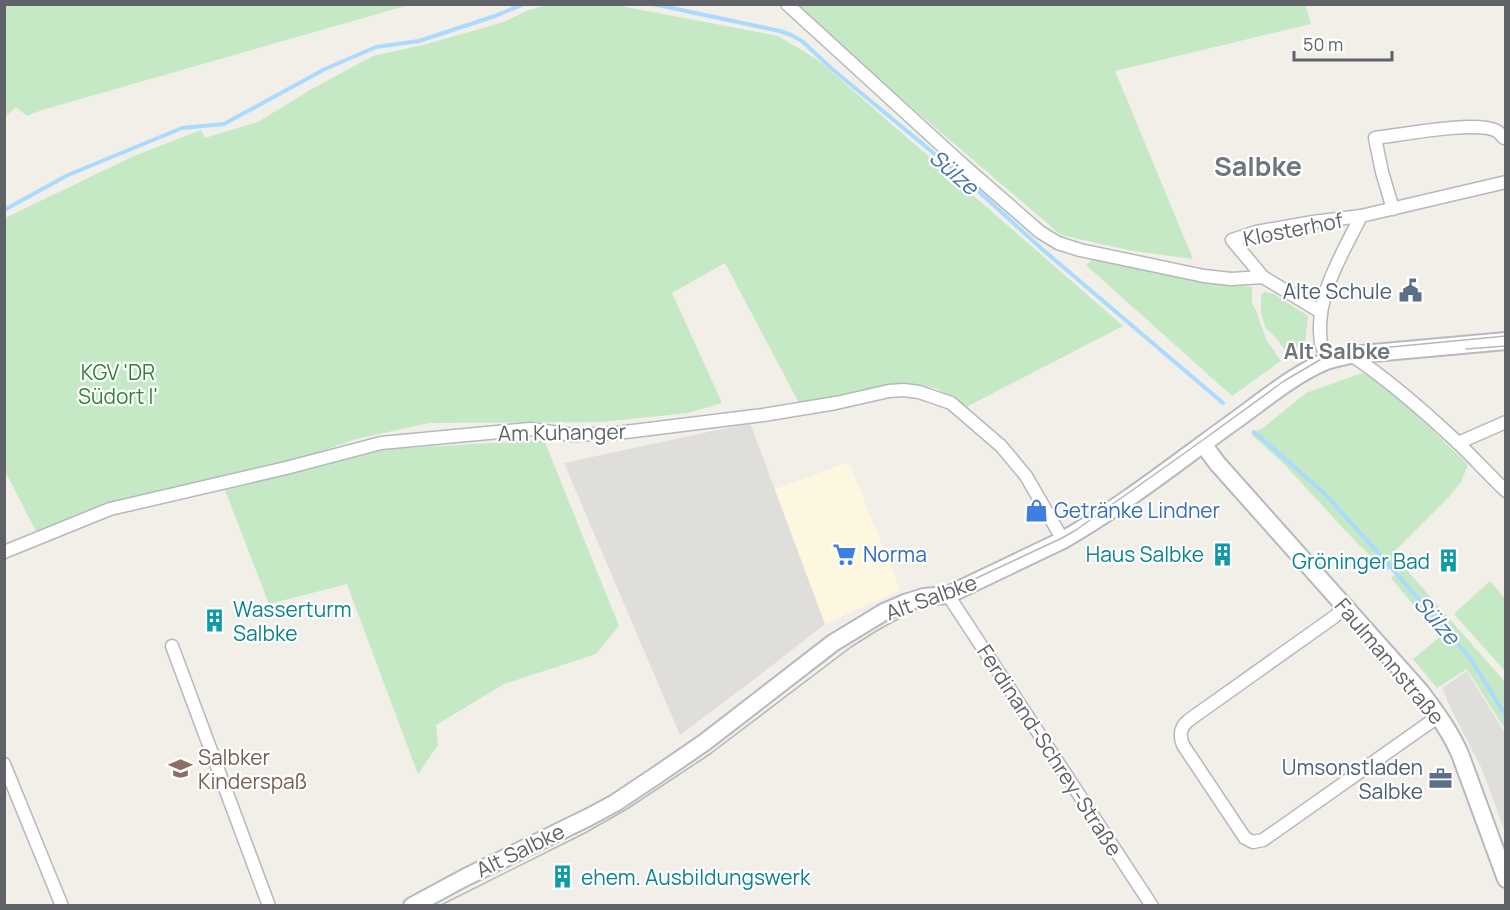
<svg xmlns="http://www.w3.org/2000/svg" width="1510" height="910" viewBox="0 0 1510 910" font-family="Manrope,sans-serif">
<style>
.commercial{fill:#fef7e0}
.industrial{fill:#e0deda}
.green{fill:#c5e8c5}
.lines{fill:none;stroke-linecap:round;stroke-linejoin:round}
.stream{stroke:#aadaff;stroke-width:4}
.minor-casing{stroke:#b5b8bc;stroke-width:15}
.secondary-casing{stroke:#b6babf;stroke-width:20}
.minor{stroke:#fff;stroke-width:12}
.secondary{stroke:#fff;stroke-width:16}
.tram{stroke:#b6b7b8;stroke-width:1.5}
.labels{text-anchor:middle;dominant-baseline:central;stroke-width:4.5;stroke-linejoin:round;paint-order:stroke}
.street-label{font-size:21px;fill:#5f6368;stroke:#fff}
.service-label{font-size:21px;fill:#4e5e75;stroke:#fff;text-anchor:end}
.park-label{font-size:21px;fill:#348238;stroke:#fff}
.shop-label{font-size:21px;fill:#366cbe;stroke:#fff;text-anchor:start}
.culture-label{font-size:21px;fill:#0d838f;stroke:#fff;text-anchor:end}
.education-label{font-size:21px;fill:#785e54;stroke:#fff;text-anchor:start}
.water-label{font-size:22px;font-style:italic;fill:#4174aa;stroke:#fff}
.neighbourhood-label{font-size:22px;font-weight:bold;fill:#70757a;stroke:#fff}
.district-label{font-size:27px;font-weight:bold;fill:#70757a;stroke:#fff}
</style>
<rect width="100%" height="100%" fill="#f1efe8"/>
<polygon class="commercial" points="849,462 900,590 825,624 773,490"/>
<g class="industrial">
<polygon points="750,423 825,624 765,671 680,735 564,463"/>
<polygon points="1467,671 1505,733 1505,832 1482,769 1454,715 1442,688"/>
</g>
<g class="green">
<polygon points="5,4 409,4 409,5 42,110 27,116 16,107 5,117"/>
<polygon points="1305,4 1311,24 1115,71 1193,259 1133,251 1061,235 882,82 795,5"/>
<polygon points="548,5 615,5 778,36 818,60 1123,326 966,407 936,388 915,386 856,393 799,403 725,263 672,293 722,403 688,413 602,422 429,423 356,439 284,464 38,535 5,471 5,218 134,156 201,130 205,138 258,122 310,90 373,56 423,45 504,22 529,10"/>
<polygon points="1096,256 1218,283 1252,287 1252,304 1256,310 1266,339 1281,361 1232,396 1086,265"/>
<polygon points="1264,292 1274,294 1308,316 1305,344 1288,355 1277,339 1265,327 1261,312 1261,295"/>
<polygon points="1362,373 1375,379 1419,417 1468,465 1461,482 1448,498 1395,551 1400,555 1397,563 1386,571 1356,542 1284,464 1251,434 1264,427 1306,393"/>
<polygon points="544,440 619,626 596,654 504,684 436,725 438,745 418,774 347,584 269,604 225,490 388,449"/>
<polygon points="1404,567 1505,682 1505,729 1467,669 1437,688 1413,659 1440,637 1391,578"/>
<polygon points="1490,581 1505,599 1505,671 1454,614"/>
</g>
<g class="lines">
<g class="stream">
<polyline points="653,4 780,31 791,35 802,41 832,69 965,179 1042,249 1223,403"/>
<polyline points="4,210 68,175 182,128 224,124 325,69 376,47 419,41 495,16 524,4"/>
<polyline points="1254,432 1324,493 1382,557 1470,658 1506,716"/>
</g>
<defs>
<g id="minor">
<polyline points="787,4 962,164 1040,232 1058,243 1080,250 1204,276 1231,279 1263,277"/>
<path d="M1393 209 1382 172 1375 138C1400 135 1477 120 1497 131 1500 133 1502 136 1504 138"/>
<polyline points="1321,312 1263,277 1232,240 1256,232 1313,222 1361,216"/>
<path d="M1351 355C1389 380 1423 410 1456 441 1473 457 1489 475 1506 491"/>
<path d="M1327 361C1325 355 1323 349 1321 343 1314 297 1342 255 1361 216L1506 182"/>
<polyline points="1458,443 1506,422"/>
<polyline points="4,552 110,509 286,468 381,443 530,429 574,435 617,433 763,415 836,403 889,391 904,390 919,392 951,403 1001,446 1026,476 1063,540"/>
<polyline points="948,595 1152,906"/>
<path d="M1345 607 1334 617 1189 720C1180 727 1179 735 1183 745L1245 838 1253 842 1263 840 1439 716"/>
<polyline points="172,646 269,906"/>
<polyline points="4,764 62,906"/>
</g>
<g id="secondary">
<path d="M1203 444 1217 463 1420 691C1435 711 1450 731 1460 754L1506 879"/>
<path d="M412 906 466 877 589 817 615 803 657 775 705 742 833 643 884 612 905 603 924 597 948 595 1063 540C1122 506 1175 464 1229 425 1259 404 1291 376 1324 362 1333 358 1342 357 1351 355L1506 341"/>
</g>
</defs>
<use href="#minor" class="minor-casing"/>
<use href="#secondary" class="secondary-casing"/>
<use href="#minor" class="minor"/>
<use href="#secondary" class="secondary"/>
<g class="tram">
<polyline points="1466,349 1506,346"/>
<polyline points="439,906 585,833 627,809 710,754 851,647 878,630 951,590 1062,538 1076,530 1189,450 1284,381 1323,358 1349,351 1506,336"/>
</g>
</g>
<defs>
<symbol id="civic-bare" viewBox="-9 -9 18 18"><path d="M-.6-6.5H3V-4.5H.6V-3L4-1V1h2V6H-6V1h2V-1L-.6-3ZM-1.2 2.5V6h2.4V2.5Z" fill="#5c6f8a" stroke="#fff" stroke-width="2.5" paint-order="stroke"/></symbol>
<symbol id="shop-bare" viewBox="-9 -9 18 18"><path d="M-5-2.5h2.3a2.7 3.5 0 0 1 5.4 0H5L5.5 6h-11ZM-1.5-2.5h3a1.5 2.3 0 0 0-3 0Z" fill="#3f7fe0" stroke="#fff" stroke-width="2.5" paint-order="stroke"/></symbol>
<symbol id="supermarket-bare" viewBox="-9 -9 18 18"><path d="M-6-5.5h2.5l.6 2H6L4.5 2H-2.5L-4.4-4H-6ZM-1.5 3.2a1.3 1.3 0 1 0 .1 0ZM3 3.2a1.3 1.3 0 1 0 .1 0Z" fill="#3f7fe0" stroke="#fff" stroke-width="2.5" paint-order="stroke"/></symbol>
<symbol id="building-bare" viewBox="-9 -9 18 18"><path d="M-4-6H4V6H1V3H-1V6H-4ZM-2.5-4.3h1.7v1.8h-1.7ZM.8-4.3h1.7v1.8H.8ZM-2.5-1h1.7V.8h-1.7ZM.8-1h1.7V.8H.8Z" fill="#0f9aa8" stroke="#fff" stroke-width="2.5" paint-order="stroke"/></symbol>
<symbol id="school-bare" viewBox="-9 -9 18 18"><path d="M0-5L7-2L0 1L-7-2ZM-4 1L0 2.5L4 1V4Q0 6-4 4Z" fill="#8d6e63" stroke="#fff" stroke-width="2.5" paint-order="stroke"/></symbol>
<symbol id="office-bare" viewBox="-9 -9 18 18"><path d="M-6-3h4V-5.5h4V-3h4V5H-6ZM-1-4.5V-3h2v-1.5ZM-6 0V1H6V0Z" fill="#5c6f8a" stroke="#fff" stroke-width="2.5" paint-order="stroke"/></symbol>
</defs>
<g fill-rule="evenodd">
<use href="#civic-bare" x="1394" y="274" width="33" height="33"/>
<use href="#shop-bare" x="1020" y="494" width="33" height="33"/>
<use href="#supermarket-bare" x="828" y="538" width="33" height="33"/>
<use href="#building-bare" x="1206" y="538" width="33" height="33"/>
<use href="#building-bare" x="1432" y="544" width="33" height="33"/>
<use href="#building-bare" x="198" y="604" width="33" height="33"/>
<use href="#school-bare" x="164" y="752" width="33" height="33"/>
<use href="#office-bare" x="1424" y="762" width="33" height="33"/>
<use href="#building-bare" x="546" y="860" width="33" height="33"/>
</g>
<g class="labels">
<g class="street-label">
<text transform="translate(1293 229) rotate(-11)">Klosterhof</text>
<text transform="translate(562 432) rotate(-1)">Am Kuhanger</text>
<text transform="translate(931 597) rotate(-20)">Alt Salbke</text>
<text transform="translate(1390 661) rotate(50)">Faulmannstraße</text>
<text transform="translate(1050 750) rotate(57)">Ferdinand-Schrey-Straße</text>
<text transform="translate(520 850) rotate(-26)">Alt Salbke</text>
</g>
<g class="service-label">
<text x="1392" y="291">Alte Schule</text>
<text x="1423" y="767">Umsonstladen<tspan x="1423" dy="24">Salbke</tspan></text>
</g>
<g class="park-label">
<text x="118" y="372">KGV 'DR<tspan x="118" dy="24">Südort I'</tspan></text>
</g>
<g class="shop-label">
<text x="1054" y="510">Getränke Lindner</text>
<text x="863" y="554">Norma</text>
</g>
<g class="culture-label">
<text x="1204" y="554">Haus Salbke</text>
<text x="1430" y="561">Gröninger Bad</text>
<text x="233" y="609" text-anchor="start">Wasserturm<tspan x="233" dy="24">Salbke</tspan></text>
<text x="581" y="877" text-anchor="start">ehem. Ausbildungswerk</text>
</g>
<g class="education-label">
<text x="198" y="757">Salbker<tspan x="198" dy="24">Kinderspaß</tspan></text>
</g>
<g class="water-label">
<text transform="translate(954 172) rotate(41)">Sülze</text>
<text transform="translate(1437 620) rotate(49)">Sülze</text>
</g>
<g class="neighbourhood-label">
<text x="1337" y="351">Alt Salbke</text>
</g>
<g class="district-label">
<text x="1258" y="165">Salbke</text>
</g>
</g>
<rect width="1510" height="910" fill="none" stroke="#5f6368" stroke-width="12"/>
<path d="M1294 51v9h98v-9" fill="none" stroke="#5f6368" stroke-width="3"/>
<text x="1303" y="51" font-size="18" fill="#5f6368" stroke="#ffffff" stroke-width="4.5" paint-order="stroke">50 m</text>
</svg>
